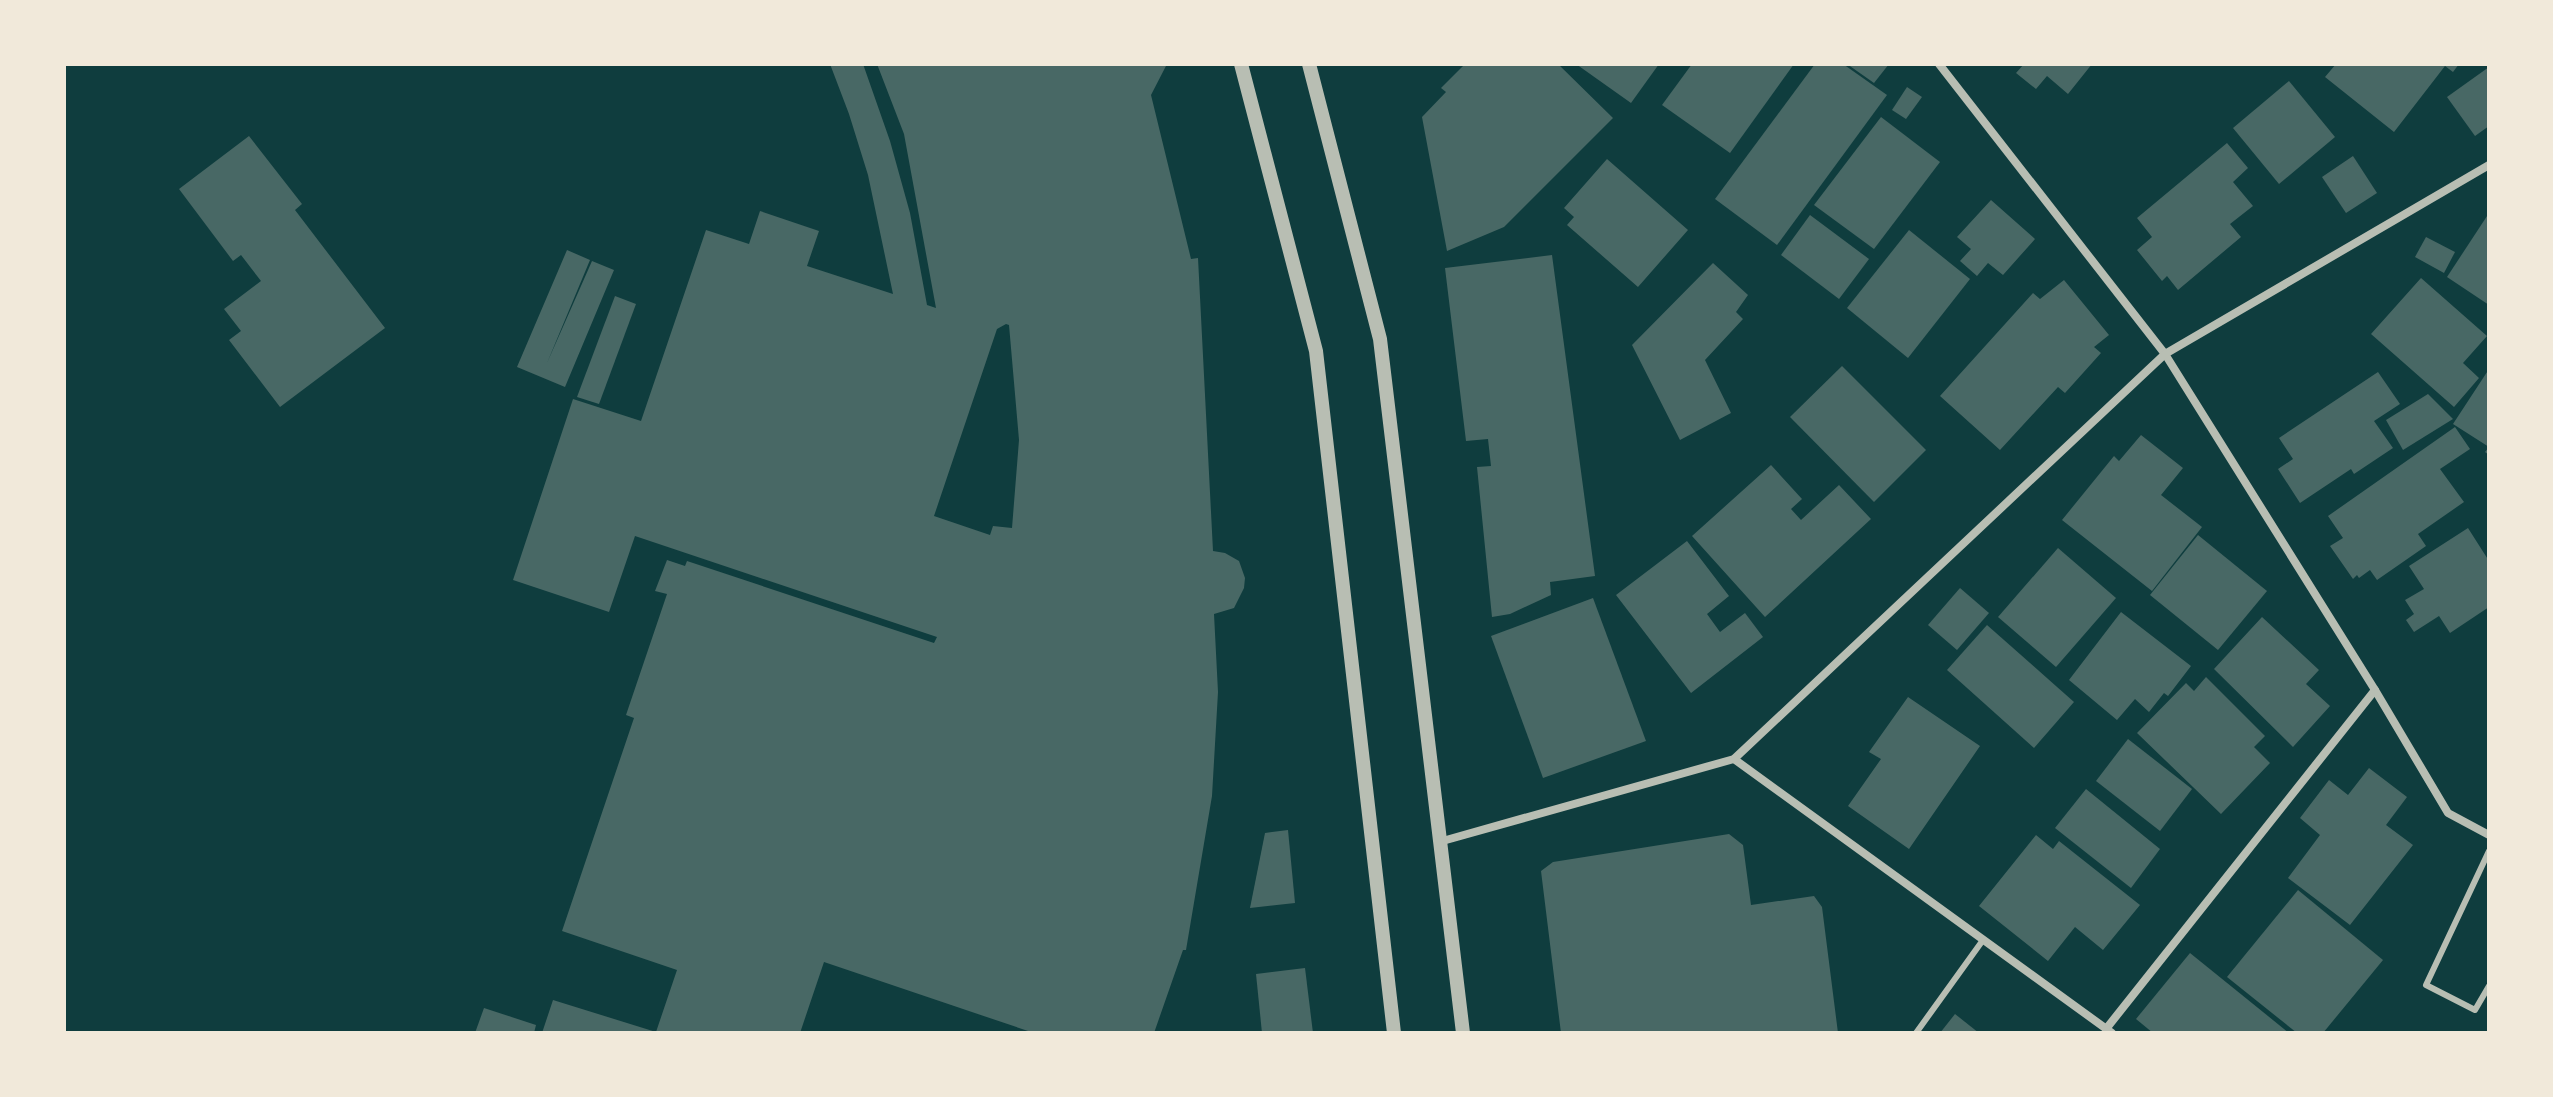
<svg xmlns="http://www.w3.org/2000/svg" width="2553" height="1097" viewBox="0 0 2553 1097" font-family="'Public Sans',sans-serif">
<style>
.building{fill:#486865;fill-rule:evenodd}
.lines{fill:none;stroke-linecap:round;stroke-linejoin:round}
.service{stroke:#b8beb3;stroke-width:6}
.minor{stroke:#b8beb3;stroke-width:8}
.tertiary{stroke:#b8beb3;stroke-width:14}
</style>
<rect width="100%" height="100%" fill="#0f3d3e"/>
<g class="building">
<path d="M830 64H863L890 141 910 213 927 305 936 308 904 134 877 64H1167L1151 95 1191 259 1198 258 1213 551 1225 553 1239 561 1245 578 1244 588 1234 608 1214 614 1218 692 1212 796 1186 950H1183L1154 1033H1034L824 962 800 1033H542L553 1000 656 1032 677 970 562 931 634 718 626 715 667 594 655 591 667 560 685 566 687 561 934 643 937 637 635 536 609 612 513 580 573 399 641 421 706 230 749 244 760 211 819 231 807 266 893 294 868 175 849 114ZM1006 324 1009 325 1019 440 1012 528 993 526 990 535 934 516 997 329Z"/>
<polygon points="1465,64 1558,64 1613,118 1504,227 1447,251 1422,117 1446,92 1441,88"/>
<polygon points="1576,64 1659,64 1631,103"/>
<polygon points="1692,64 1794,64 1730,153 1662,105"/>
<polygon points="1815,64 1843,64 1887,95 1777,245 1715,199"/>
<polygon points="1847,64 1889,64 1874,83"/>
<polygon points="2024,64 2092,64 2068,94 2047,76 2036,89 2016,73"/>
<polygon points="2336,64 2459,64 2453,72 2445,66 2394,132 2325,77"/>
<polygon points="2489,67 2489,126 2475,136 2447,97"/>
<polygon points="2289,81 2335,137 2279,184 2233,128"/>
<polygon points="1907,87 1922,97 1906,119 1892,110"/>
<polygon points="1881,117 1940,162 1874,249 1814,205"/>
<polygon points="249,136 302,204 295,210 385,328 280,407 229,340 241,331 224,309 261,281 241,255 233,261 179,189"/>
<polygon points="2227,143 2248,168 2233,182 2253,206 2230,224 2241,237 2178,290 2167,276 2162,281 2137,250 2152,237 2137,218"/>
<polygon points="2353,156 2377,193 2346,213 2322,177"/>
<polygon points="1607,159 1688,230 1638,287 1567,225 1574,217 1564,208"/>
<polygon points="1991,200 2035,239 2003,275 1988,263 1977,276 1960,261 1971,249 1957,237"/>
<polygon points="2489,213 2489,305 2447,277"/>
<polygon points="1810,215 1869,259 1839,299 1781,255"/>
<polygon points="1909,230 1970,279 1908,358 1847,308"/>
<polygon points="2426,237 2455,252 2444,273 2415,257"/>
<polygon points="567,250 590,260 547,363 592,261 614,270 565,387 517,367"/>
<polygon points="1552,255 1595,576 1550,582 1551,595 1510,614 1492,617 1477,467 1491,466 1488,439 1466,441 1445,268"/>
<polygon points="1713,263 1748,295 1736,312 1743,319 1705,360 1731,413 1680,440 1632,345"/>
<polygon points="2421,278 2487,336 2463,363 2479,378 2454,407 2371,334"/>
<polygon points="2064,280 2109,335 2094,347 2101,353 2065,393 2058,387 2000,450 1940,396 2033,293 2040,299"/>
<polygon points="615,296 636,304 599,404 577,397"/>
<polygon points="1842,366 1926,450 1874,502 1790,417"/>
<polygon points="2489,369 2489,455 2485,452 2489,447 2453,424"/>
<polygon points="2378,372 2400,404 2374,421 2393,448 2354,474 2351,469 2300,503 2278,469 2293,459 2279,438"/>
<polygon points="2428,394 2453,419 2403,450 2386,420"/>
<polygon points="2455,427 2470,449 2440,469 2464,502 2418,534 2426,546 2377,580 2370,570 2359,578 2357,575 2353,579 2330,546 2343,538 2328,516"/>
<polygon points="2141,435 2183,468 2161,495 2202,527 2152,591 2062,520 2114,456 2119,461"/>
<polygon points="1771,465 1802,499 1791,509 1801,520 1839,485 1871,519 1765,617 1692,536"/>
<polygon points="2468,528 2489,561 2489,607 2450,633 2439,616 2414,632 2406,620 2414,614 2405,600 2424,589 2409,566"/>
<polygon points="2198,535 2267,591 2218,650 2150,595"/>
<polygon points="1687,541 1729,596 1707,614 1720,632 1745,613 1763,637 1691,693 1616,595"/>
<polygon points="2058,548 2116,598 2056,667 1998,617"/>
<polygon points="1960,588 1989,613 1957,650 1928,625"/>
<polygon points="1593,598 1646,741 1543,778 1491,636"/>
<polygon points="2121,612 2191,666 2168,696 2164,693 2149,712 2135,699 2117,720 2069,680"/>
<polygon points="2262,617 2319,670 2306,684 2330,706 2293,747 2214,669"/>
<polygon points="1987,625 2074,702 2034,748 1947,670"/>
<polygon points="2206,677 2265,736 2254,747 2270,763 2221,814 2137,733 2186,683 2194,691"/>
<polygon points="1908,697 1980,746 1909,849 1848,806 1881,759 1869,752"/>
<polygon points="2128,739 2192,789 2160,831 2096,781"/>
<polygon points="2369,768 2407,797 2386,825 2413,845 2350,925 2288,878 2320,835 2300,818 2329,780 2348,795"/>
<polygon points="2086,789 2160,849 2131,888 2055,828"/>
<polygon points="1288,830 1295,903 1250,908 1265,833"/>
<polygon points="1729,834 1743,845 1751,905 1814,896 1822,907 1838,1033 1561,1033 1541,871 1553,862"/>
<polygon points="2036,835 2053,849 2059,841 2140,905 2103,950 2075,927 2048,961 1979,906"/>
<polygon points="2298,890 2383,960 2323,1033 2297,1033 2227,977"/>
<polygon points="2190,953 2289,1033 2153,1033 2136,1019"/>
<polygon points="1305,968 1313,1033 1262,1033 1256,974"/>
<polygon points="484,1008 536,1025 534,1033 475,1033"/>
<polygon points="1955,1014 1979,1033 1940,1033"/>
</g>
<g class="lines">
<g class="service">
<polyline points="2489,851 2426,985 2475,1010 2489,986"/>
<polyline points="1916,1033 1983,940"/>
</g>
<g class="minor">
<polyline points="1939,64 2165,354 2375,690 2106,1029"/>
<polyline points="2375,690 2448,813 2489,835"/>
<polyline points="1734,759 2112,1033"/>
<polyline points="1439,842 1734,759 2165,354 2489,165"/>
</g>
<g class="tertiary">
<polyline points="1241,64 1316,351 1394,1033"/>
<polyline points="1309,64 1380,339 1463,1033"/>
</g>
</g>
<rect width="2553" height="1097" fill="none" stroke="#f1e9da" stroke-width="132"/>
</svg>
